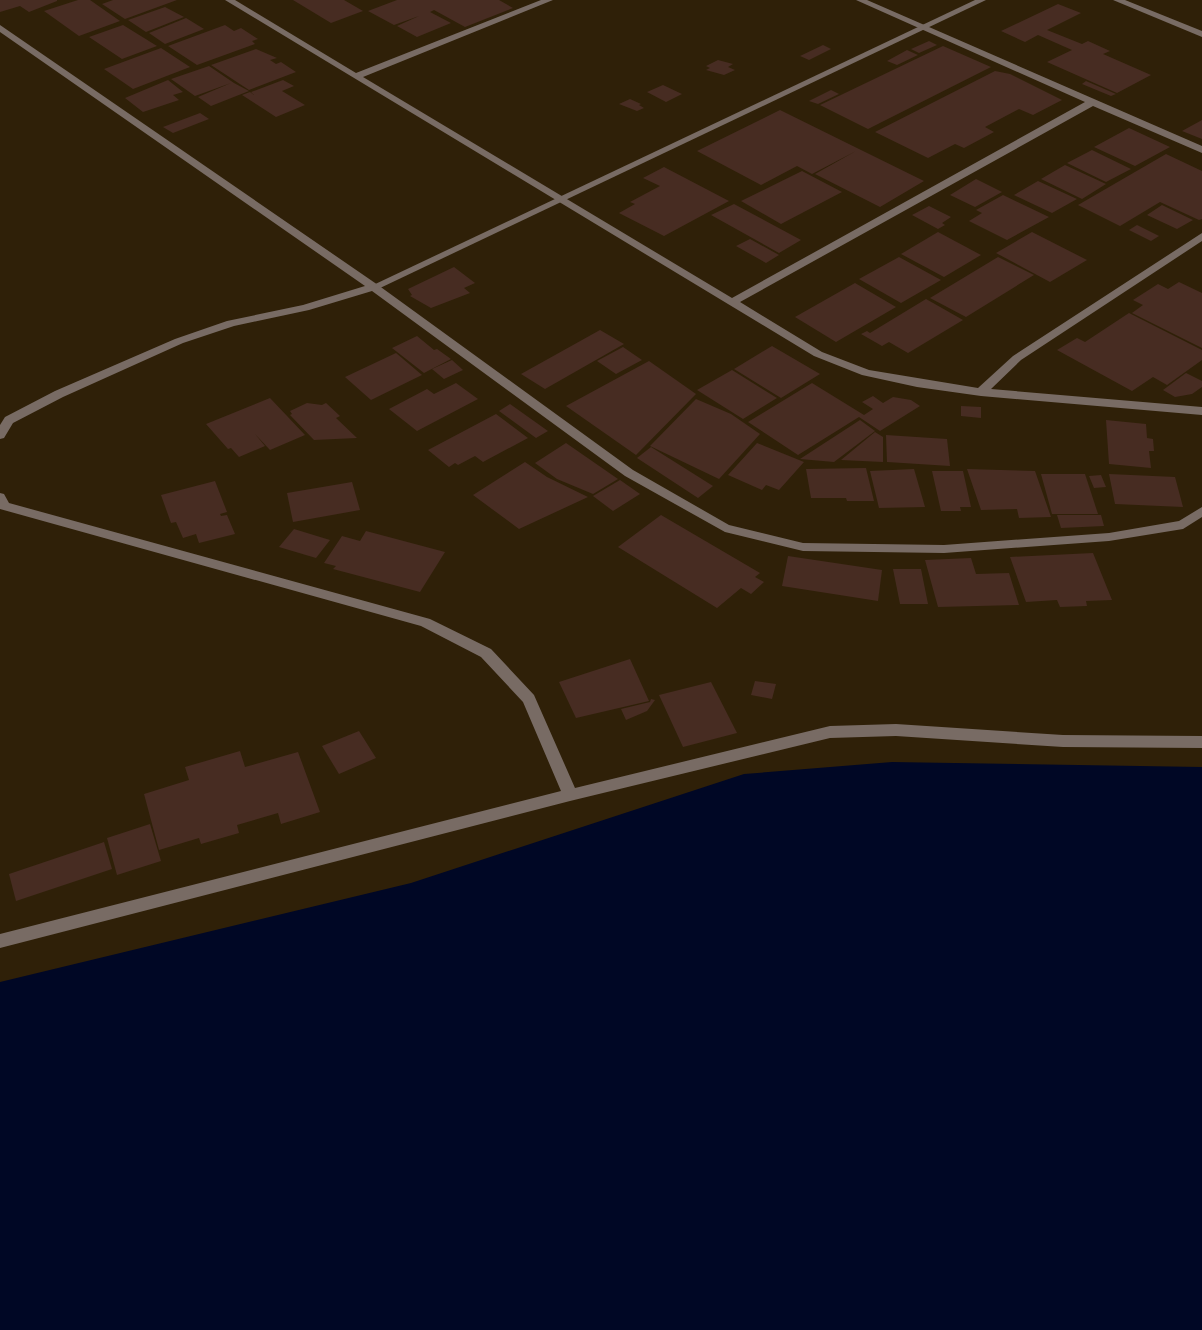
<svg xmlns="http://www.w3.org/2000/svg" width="1202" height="1330" viewBox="0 0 1202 1330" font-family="Spectral,serif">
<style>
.water{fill:#000725}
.building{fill:#472c22}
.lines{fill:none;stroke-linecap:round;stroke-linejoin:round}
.minor{fill:#786b64;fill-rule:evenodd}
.tertiary{fill:#786b64;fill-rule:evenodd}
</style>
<rect width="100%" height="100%" fill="#2f2008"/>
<polygon class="water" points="892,762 1202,767 1202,1330 0,1330 0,982 411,883 744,774"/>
<g class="building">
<polygon points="0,0 57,0 57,1 29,12 20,6 0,12"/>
<polygon points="78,0 90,0 120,21 79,36 44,11"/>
<polygon points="113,0 177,0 125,19 102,4"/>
<polygon points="293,0 344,0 363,11 331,23"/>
<polygon points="397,0 499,0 513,8 465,27 434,10 430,12 451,23 417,37 397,26 419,16 394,25 368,11"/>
<polygon points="1058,4 1081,13 1047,30 1082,44 1088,41 1110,51 1103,54 1151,75 1117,93 1047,62 1072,50 1038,35 1025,42 1001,31"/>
<polygon points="165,7 184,17 146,32 128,20"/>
<polygon points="186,18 204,29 165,44 149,33"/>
<polygon points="123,25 157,46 122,59 89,37"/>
<polygon points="225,25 234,31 241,28 258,39 252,41 255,44 197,65 168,46"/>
<polygon points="929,41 937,45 919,53 911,49"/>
<polygon points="823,45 831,49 809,60 800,56"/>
<polygon points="943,46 991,67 868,129 820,105"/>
<polygon points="161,48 190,67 133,89 104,69"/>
<polygon points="256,49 277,58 270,60 276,64 281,62 296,72 249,90 211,65"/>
<polygon points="907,50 918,55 897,65 887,61"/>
<polygon points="718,60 733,64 728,67 735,70 724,75 706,70 710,68 706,66"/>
<polygon points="209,66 234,83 249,91 211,106 198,97 231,83 195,96 171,79"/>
<polygon points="995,71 1010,74 1062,100 1033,115 1019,109 985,127 994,132 964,148 955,144 928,158 875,132"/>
<polygon points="168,80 183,92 173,95 179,100 143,112 125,98"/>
<polygon points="283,80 294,86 282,91 305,105 276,117 242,95 250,92 254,95 251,92"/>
<polygon points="1086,81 1116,94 1111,96 1082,84"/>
<polygon points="663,85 682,94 666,102 647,92"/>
<polygon points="831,90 839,94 818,104 809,101"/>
<polygon points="630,99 641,104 639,105 644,108 637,111 619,104"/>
<polygon points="780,110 859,149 924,181 880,207 815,174 856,151 812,174 797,166 761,185 697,151"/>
<polygon points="200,113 209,119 173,133 163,127"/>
<polygon points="1202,120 1202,139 1182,131"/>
<polygon points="1129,128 1170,147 1135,166 1094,147"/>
<polygon points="1092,150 1131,169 1106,182 1067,163"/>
<polygon points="1166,154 1202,171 1202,219 1199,220 1160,202 1120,226 1078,205"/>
<polygon points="1065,165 1106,184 1082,199 1041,179"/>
<polygon points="664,167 729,201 664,236 619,213 635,204 630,202 660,186 643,178"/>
<polygon points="802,171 842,192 781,224 741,201"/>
<polygon points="976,179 1002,192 975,207 950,195"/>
<polygon points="1038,181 1077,199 1052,213 1014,195"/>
<polygon points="1003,195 1049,217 1007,240 969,221 982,213 976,210"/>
<polygon points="734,204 801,240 779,253 711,215"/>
<polygon points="1162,205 1193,220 1177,229 1147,215"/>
<polygon points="929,206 951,217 942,223 945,225 938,229 912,215"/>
<polygon points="1137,225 1159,236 1151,241 1129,230"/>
<polygon points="938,232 981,255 944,277 901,254"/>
<polygon points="1032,232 1087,260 1050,282 996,253"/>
<polygon points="750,239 779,255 766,263 736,246"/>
<polygon points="899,257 941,280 901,303 859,279"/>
<polygon points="998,257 1034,275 966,317 930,298"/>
<polygon points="454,267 475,283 464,288 470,293 431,308 410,296 412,295 408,289"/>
<polygon points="1179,282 1202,293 1202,348 1132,313 1143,305 1133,300 1158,284 1168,289"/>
<polygon points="855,283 896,307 836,342 795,317"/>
<polygon points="926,299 963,320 908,353 889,342 882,346 861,334 867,331 870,333"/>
<polygon points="1129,313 1202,350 1202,360 1167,385 1153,377 1132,391 1057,350 1077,338 1085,342"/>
<polygon points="600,330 624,344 545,389 521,374"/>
<polygon points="417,336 434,350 437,349 451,359 424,373 392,348"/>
<polygon points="772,346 820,374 781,398 734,369"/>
<polygon points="623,347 642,360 616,374 597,361"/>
<polygon points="396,353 422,375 371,400 345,377"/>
<polygon points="452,360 463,370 444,379 432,369"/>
<polygon points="649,361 696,394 636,455 566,406"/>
<polygon points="732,370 777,398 743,419 697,390"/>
<polygon points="1186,373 1202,381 1202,387 1192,394 1175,397 1163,390"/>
<polygon points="456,383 478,399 417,431 389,409 427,389 434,394"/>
<polygon points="812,383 864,415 873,409 862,402 873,396 883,403 893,397 911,400 920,406 880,431 859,417 798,455 748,422"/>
<polygon points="270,398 305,435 270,450 255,434 265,446 239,457 231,448 228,449 206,424"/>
<polygon points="696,399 731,414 760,434 719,479 650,446"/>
<polygon points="307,403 322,405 326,403 340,416 336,418 357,438 314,440 290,415 292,414 290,411"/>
<polygon points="510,404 548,431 536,438 499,411"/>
<polygon points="961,406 981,407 981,418 961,416"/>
<polygon points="496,414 528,438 483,462 475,456 458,465 455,463 449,467 428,450"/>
<polygon points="860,420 875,431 834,462 800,459"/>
<polygon points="1106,420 1146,424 1147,438 1153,439 1154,451 1149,451 1151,468 1109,464"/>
<polygon points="875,432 883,437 883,462 841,460"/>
<polygon points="886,435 947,439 950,466 887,462"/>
<polygon points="566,443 618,479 593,494 557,479 535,463"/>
<polygon points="757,443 804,462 779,490 766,485 762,490 728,475"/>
<polygon points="651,447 713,486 698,498 637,458"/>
<polygon points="525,462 547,477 588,497 519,529 473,495"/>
<polygon points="866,468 874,501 847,501 846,498 811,498 806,469"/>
<polygon points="914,469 925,507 879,508 870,471"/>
<polygon points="967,469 1035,471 1051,517 1019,518 1017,509 981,510"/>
<polygon points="932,471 963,471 971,507 960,507 961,511 941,511"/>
<polygon points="1041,474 1085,474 1098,514 1052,514"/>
<polygon points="1109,474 1175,477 1183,507 1115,504"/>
<polygon points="1101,475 1106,487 1094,488 1089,476"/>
<polygon points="620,480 640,494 613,511 593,496"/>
<polygon points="215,481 227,512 220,514 221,516 227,515 235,534 199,543 196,534 183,538 176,522 171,523 161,495"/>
<polygon points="352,482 360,510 293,522 287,493"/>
<polygon points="661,515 760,573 755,577 764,582 751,594 741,588 717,608 618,547"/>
<polygon points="1057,515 1101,515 1104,526 1061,528"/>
<polygon points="294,529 330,540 316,558 279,547"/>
<polygon points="366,531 445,552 420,592 333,569 336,566 324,563 342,536 360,541"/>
<polygon points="1093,553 1112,600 1086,601 1087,606 1060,607 1057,600 1026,602 1010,557"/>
<polygon points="788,556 882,570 878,601 782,586"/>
<polygon points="971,558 976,574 1009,573 1019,605 938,607 925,560"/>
<polygon points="893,569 921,569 928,604 900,604"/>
<polygon points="630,659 649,701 576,718 559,682"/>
<polygon points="755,681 776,684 772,699 751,695"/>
<polygon points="711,682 737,733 683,747 659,695"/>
<polygon points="651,699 655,700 647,711 626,720 621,709 650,702"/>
<polygon points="359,731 376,758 339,774 322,746"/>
<polygon points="240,751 245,767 298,752 320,812 281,824 278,813 237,825 239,833 201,844 199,838 159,850 144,794 189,780 185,767"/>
<polygon points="150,824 161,861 117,875 107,838"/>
<polygon points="104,842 112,869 16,901 9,874"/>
</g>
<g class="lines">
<g class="minor">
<polygon points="225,0 235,0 356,73 541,0 553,0 363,77 732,298 1085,102 856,0 867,0 1202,146 1202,153 1093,106 740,302 822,352 869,370 978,388 1013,356 1202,233 1202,241 1021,360 991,389 1202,407 1202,415 981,396 917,387 862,375 814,356"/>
<polygon points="0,25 378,285 633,470 729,525 803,543 944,545 1109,533 1179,521 1202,507 1202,517 1183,529 1109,541 944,553 803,551 725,532 625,476 372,291 309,310 234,326 183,343 63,397 13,423 4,438 0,439 0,425 5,417 55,391 175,339 227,321 303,305 365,286 0,32"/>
<polygon points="0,493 4,494 9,503 430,619 491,649 534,695 575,788 830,726 896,724 1063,735 1202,736 1202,748 1063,747 896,736 830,738 570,801 0,948 0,934 561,791 523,702 481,657 421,626 0,509"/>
</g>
<g class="tertiary">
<polygon points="975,0 986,0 378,289 370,289 369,287"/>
<polygon points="1113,0 1125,0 1202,31 1202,37"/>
</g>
</g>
</svg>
